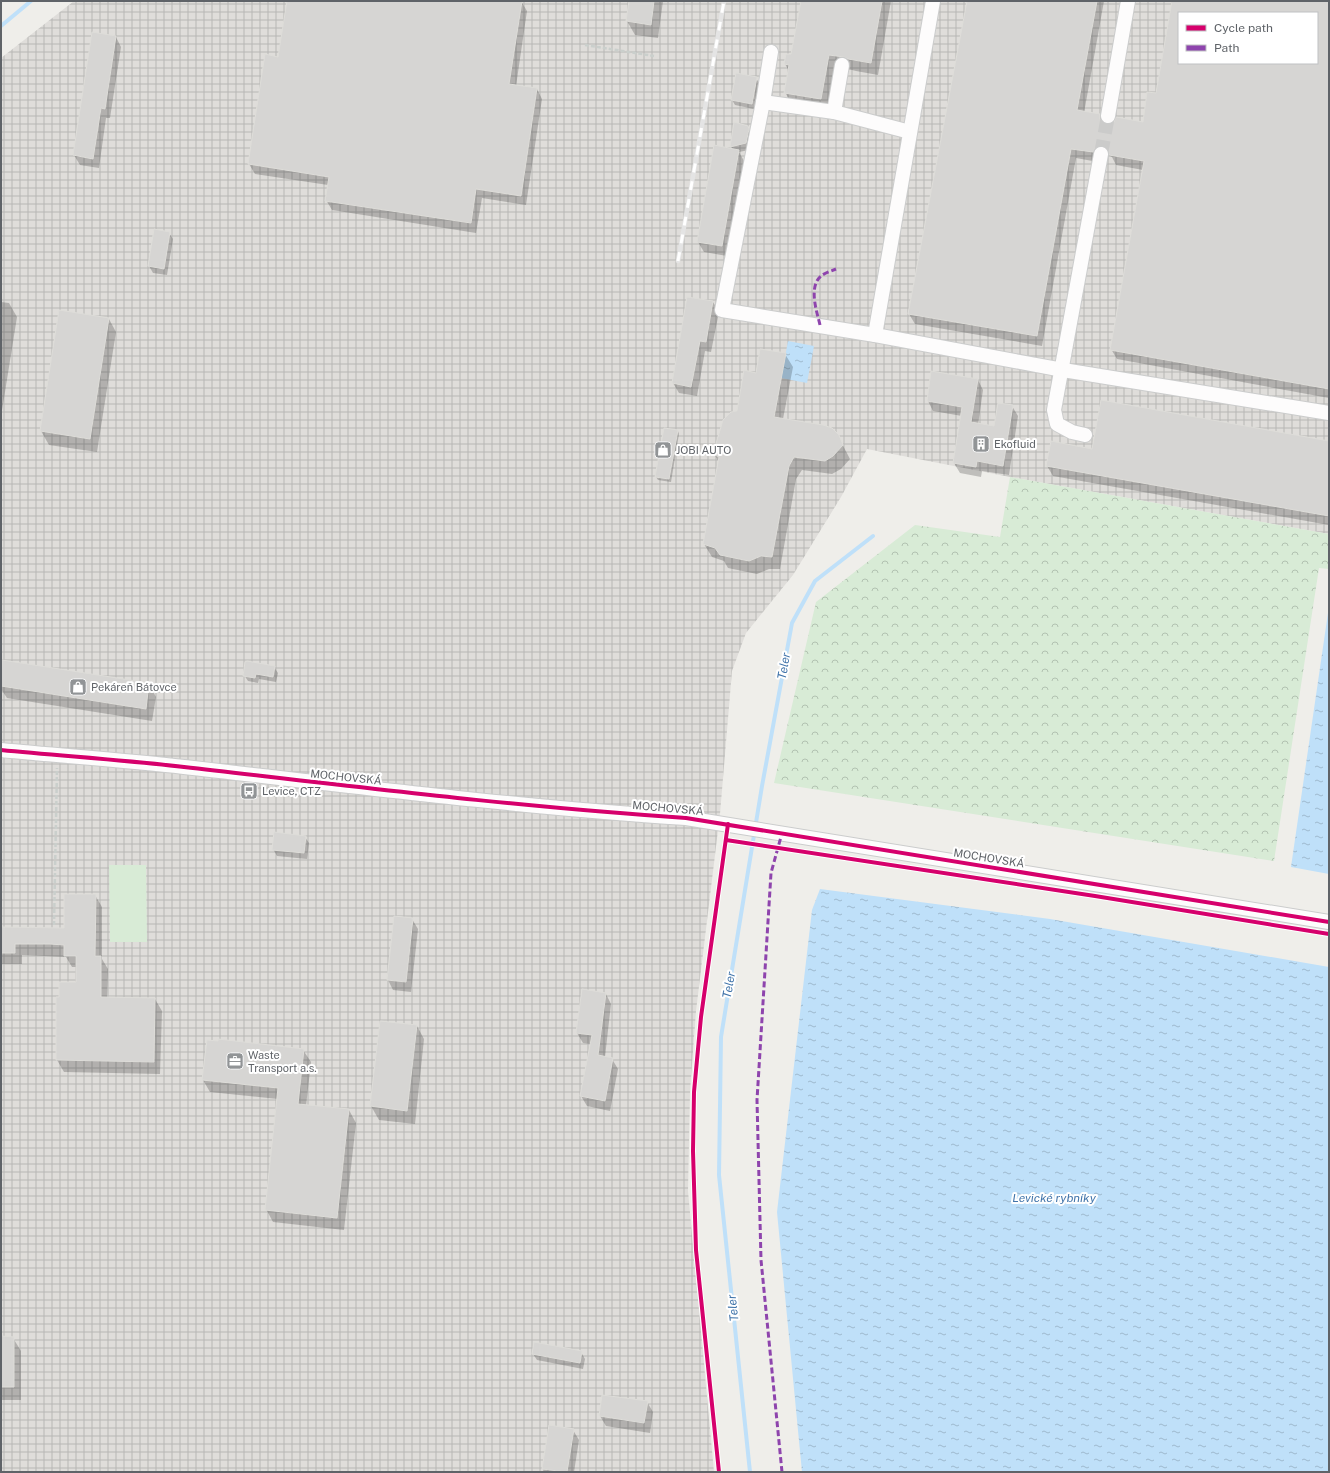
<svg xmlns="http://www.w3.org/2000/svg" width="1330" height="1473" viewBox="0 0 1330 1473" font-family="'Public Sans',sans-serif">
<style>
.industrial{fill:url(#industrial-grid);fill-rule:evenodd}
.forest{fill:url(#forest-crowns)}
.pitch{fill:#d8ebd6}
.water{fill:url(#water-ripples)}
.shadow{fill:#0003;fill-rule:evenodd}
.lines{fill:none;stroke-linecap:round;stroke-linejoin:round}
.stream{stroke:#bfe0f9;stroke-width:4}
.building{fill:#d6d5d3;stroke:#deddd9;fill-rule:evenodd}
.minor-tunnel{stroke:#cbcbca;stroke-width:14;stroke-dasharray:14 7;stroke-linecap:butt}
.minor-casing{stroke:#cbcccc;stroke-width:16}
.path{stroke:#cacfcc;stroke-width:2.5;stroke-dasharray:4 2;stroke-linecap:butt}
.minor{stroke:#fdfcfc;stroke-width:14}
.rail-casing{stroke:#e4e4e4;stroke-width:4.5}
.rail{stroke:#fff;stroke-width:3;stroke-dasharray:9;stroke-linecap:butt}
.quiet{stroke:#8e44ad;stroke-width:3;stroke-dasharray:6 3;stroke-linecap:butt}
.cycleway-casing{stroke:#fff;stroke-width:6}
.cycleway{stroke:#d6006c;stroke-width:4}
.labels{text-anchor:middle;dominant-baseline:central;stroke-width:4;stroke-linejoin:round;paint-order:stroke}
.poi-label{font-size:11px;fill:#5f6368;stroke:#fff;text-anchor:start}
.street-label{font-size:11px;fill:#5f6368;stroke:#fff}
.water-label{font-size:12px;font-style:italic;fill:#4174aa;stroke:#fff}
</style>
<defs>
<pattern id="industrial-grid" width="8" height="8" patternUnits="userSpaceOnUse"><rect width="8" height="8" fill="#dfddda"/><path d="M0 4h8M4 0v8" fill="none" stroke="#b8b7b5"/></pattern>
<pattern id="forest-crowns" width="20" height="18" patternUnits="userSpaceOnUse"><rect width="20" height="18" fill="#d8ebd6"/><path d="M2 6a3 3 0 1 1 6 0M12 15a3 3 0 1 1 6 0" fill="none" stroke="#b2c2b1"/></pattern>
<pattern id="water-ripples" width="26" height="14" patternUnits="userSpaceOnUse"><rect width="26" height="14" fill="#bfe0f9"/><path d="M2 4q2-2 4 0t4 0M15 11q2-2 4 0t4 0" fill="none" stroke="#9eb9cd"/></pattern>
</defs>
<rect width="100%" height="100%" fill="#efeeea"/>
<path class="industrial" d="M74 1H1329V534L1010 477 867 449 841 497 793 575 746 633 732 671 720 814 696 1011 690 1092 688 1191 714 1472H1V58ZM1179 13H1317V63H1179Z"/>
<polygon class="forest" points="1010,477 1329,534 1329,569 1319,568 1274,861 774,783 816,602 915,525 1000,537"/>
<polygon class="pitch" points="109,865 146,865 147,942 110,942"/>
<g class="water">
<polygon points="788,341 814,346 807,383 781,378"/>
<polygon points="1329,606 1329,874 1291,867"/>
<polygon points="820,889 1050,919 1329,967 1329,1472 802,1472 777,1212 812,910"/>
</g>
<g class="shadow">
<polygon points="288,1 521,1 527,11 516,86 537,89 542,99 526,205 482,198 476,233 332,210 326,200 328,185 255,174 249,164 279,58"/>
<polygon points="630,1 663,1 658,38 635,35 627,21"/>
<polygon points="802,1 891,1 878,75 856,71 852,70 836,68 828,112 792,105 785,92 789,71 785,64 792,55"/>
<path d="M968 1H1104L1084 113 1099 115 1106 125 1144 123 1157 94 1173 1H1329V398L1117 359 1111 349 1143 170 1116 165 1112 157 1108 155 1100 158 1098 162 1076 158 1042 346 915 324 909 314ZM1179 13H1317V63H1179Z"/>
<polygon points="93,34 116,37 121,47 110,118 106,118 99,168 80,165 74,155"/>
<polygon points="756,78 759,83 754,109 735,105 732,100"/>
<polygon points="747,127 751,134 749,150 739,152 744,161 727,256 704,252 698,242 733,150 731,146"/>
<polygon points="169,233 173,239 167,275 153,273 149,266"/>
<polygon points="1,302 9,303 17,317 1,417"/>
<polygon points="713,302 719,312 711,352 705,351 697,396 679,393 673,383"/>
<polygon points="109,319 116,332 97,452 49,445 41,431"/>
<polygon points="785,354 793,367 783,419 838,436 850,459 841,469 832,474 802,470 796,479 780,569 769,569 757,574 728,568 724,561 712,557 704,544 719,462 714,454 757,374"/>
<polygon points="932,372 978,380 983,390 978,425 995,427 1012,406 1018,416 1009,475 982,471 981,477 960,473 954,463 962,416 933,411 928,401"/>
<polygon points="678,431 679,434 671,482 658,480 656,477"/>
<polygon points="1329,442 1329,525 1053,476 1047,466 1093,450"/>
<polygon points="3,661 149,684 156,697 152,721 7,698 1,689 1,675"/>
<polygon points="274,667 278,673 276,682 259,679 258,683 248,681 244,675"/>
<polygon points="305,837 309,843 307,859 277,856 273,849"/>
<polygon points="95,895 102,907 102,959 108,969 107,998 155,999 162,1011 160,1074 64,1072 57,1060 57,998 60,998 77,983 77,967 72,967 66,957 22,955 22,964 1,964 1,928 65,929"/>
<polygon points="412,919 418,929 411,992 393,990 388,980"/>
<polygon points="606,994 611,1004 605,1057 612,1059 618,1069 610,1111 587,1106 581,1096 591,1044 583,1043 577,1033"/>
<polygon points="417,1026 424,1039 415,1124 379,1120 371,1106"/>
<polygon points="219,1042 303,1050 311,1062 306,1106 349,1110 356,1123 344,1230 273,1222 266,1209 278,1099 210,1092 203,1080"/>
<polygon points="1,1337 13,1338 21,1351 21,1400 1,1400"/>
<polygon points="581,1352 585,1359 583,1369 537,1360 533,1354"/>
<polygon points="647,1402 653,1412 650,1433 606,1426 600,1416"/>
<polygon points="550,1426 573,1430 579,1440 574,1472 543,1472"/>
</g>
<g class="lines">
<g class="stream">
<polyline points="1,26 31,1"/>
<polyline points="750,1472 719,1175 721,1037 762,786 792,623 815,581 873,536"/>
</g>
</g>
<g class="building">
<polygon points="287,1 522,1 509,84 537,88 521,196 476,189 471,223 325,201 329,177 248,164 265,54 278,57"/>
<polygon points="629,1 654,1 651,25 626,21"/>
<polygon points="801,1 882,1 871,63 848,59 844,57 829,55 821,99 784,93 789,65 784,64 786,54 791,54"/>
<path d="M967 1H1097L1077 110 1100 114V119L1102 122 1107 124 1114 122 1116 117 1143 122 1147 92 1156 93 1172 1H1329V389L1110 350 1144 161 1109 155 1107 148 1102 146 1095 148 1093 152 1071 149 1037 336 908 314ZM1179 13H1317V63H1179Z"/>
<polygon points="92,32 116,36 105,109 101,108 93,159 73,155"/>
<polygon points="736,73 757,77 752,104 731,100"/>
<polygon points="734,122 748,126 749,129 746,143 730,147"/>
<polygon points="714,145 739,150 722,246 697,242"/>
<polygon points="154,229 170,232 164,269 148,266"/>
<polygon points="687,297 713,301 706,342 700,341 691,387 672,383"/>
<polygon points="59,310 109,318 90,439 40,431"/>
<polygon points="760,349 786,353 774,417 823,425 832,428 839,435 843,445 833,456 825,461 794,457 789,466 772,557 761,556 749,561 720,555 715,548 703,544 719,457 713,454 723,420 731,412 737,411 744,370 756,373"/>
<polygon points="931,371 978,379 971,422 994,426 998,403 1013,405 1003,466 977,461 976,467 953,463 962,407 927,401"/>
<polygon points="1101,400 1329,441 1329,516 1046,466 1051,441 1092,449"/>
<polygon points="664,428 678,430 669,479 655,477"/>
<polygon points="2,660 149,683 146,709 1,686"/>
<polygon points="247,661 275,666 273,677 256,674 255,678 243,676 245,662"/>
<polygon points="274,832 306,836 304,853 272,850"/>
<polygon points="64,894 96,894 95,956 101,956 101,997 155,998 154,1062 56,1060 56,997 59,997 59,982 76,982 76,956 64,956 64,945 50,944 15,944 15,953 1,953 1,927 64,928"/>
<polygon points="394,916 413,918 406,982 387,980"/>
<polygon points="582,989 606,993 598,1055 613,1058 605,1101 580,1096 592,1035 576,1033"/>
<polygon points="380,1021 417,1025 407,1111 370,1106"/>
<polygon points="218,1039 304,1049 298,1104 349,1109 337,1218 265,1210 278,1088 202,1080 207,1040 218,1041"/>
<polygon points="1,1336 14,1337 14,1387 1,1387"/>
<polygon points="534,1342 582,1351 580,1363 532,1354"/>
<polygon points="602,1395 648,1401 644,1423 599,1416"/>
<polygon points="549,1425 574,1429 567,1472 542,1469"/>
</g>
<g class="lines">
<polyline class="minor-tunnel" points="1101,154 1108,116"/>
<defs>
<g id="minor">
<polyline points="771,52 763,102 834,112"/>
<polyline points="842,65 834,112 910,132"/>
<polyline points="763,102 722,310 875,335 1063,370 1329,413"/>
<polyline points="1108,116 1128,1"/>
<polyline points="875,335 933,1"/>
<polyline points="1085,435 1072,432 1057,424 1054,410 1101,154"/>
<path d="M1 750C62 756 123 760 184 767 351 786 518 807 686 818L1329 922"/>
</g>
</defs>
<use href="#minor" class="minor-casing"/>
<g class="path">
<polyline points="585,45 654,56"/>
<polyline points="54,925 57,768"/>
</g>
<use href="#minor" class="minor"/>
<defs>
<polyline id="rail" points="678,261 724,1"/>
</defs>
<use href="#rail" class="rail-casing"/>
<use href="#rail" class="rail"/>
<g class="quiet">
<path d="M820 325C817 312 808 287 821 276 825 273 831 271 836 269"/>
<polyline points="782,1472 761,1260 757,1100 771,873 782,833"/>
</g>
<defs>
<g id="cycleway">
<path d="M1 750C62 756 123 760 184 767 351 786 518 807 686 818L1329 922"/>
<polyline points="726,840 1095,896 1329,934"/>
<polyline points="719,1472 696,1250 693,1151 694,1092 701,1017 728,824"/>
</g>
</defs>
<use href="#cycleway" class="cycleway-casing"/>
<use href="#cycleway" class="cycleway"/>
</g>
<defs>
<symbol id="building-square" viewBox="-11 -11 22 22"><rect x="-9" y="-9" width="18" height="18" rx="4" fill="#919496" stroke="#fff"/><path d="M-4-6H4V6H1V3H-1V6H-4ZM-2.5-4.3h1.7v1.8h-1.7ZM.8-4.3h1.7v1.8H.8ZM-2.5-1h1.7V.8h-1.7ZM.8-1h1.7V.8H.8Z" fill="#fff"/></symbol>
<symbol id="shop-square" viewBox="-11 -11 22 22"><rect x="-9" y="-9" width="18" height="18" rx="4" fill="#919496" stroke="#fff"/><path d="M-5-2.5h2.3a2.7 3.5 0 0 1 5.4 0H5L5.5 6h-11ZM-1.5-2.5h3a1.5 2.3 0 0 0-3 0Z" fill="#fff"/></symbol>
<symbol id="bus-square" viewBox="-11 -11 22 22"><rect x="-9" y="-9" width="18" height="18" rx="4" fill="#919496" stroke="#fff"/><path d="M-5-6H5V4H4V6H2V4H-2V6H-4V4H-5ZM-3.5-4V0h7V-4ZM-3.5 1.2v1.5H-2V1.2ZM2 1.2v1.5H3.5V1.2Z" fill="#fff"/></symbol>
<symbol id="office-square" viewBox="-11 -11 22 22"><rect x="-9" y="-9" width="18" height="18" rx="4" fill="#919496" stroke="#fff"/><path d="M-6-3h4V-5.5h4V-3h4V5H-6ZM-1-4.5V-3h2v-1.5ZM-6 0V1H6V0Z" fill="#fff"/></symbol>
</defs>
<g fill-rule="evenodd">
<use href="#building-square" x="971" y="434" width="20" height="20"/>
<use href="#shop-square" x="653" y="440" width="20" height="20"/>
<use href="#shop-square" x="68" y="677" width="20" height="20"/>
<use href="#bus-square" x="239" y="781" width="20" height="20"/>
<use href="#office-square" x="225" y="1051" width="20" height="20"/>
</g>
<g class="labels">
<g class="poi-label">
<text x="994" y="444">Ekofluid</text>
<text x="676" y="450">JOBI AUTO</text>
<text x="91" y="687">Pekáreň Bátovce</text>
<text x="262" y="791">Levice, CTZ</text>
<text x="248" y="1055">Waste<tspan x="248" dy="13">Transport a.s.</tspan></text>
</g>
<g class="street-label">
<text transform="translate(346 777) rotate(6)">MOCHOVSKÁ</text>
<text transform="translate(668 808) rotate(5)">MOCHOVSKÁ</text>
<text transform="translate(989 858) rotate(9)">MOCHOVSKÁ</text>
</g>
<g class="water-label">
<text transform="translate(784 666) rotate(-80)">Teler</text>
<text transform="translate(729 985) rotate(-80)">Teler</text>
<text x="1054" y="1198">Levické rybníky</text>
<text transform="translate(733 1308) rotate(-96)">Teler</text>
</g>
</g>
<rect width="1330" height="1473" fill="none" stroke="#5f6368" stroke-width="4"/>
<rect x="1178" y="12" width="140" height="52" fill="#ffffff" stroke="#bfc1c3"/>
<rect x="1186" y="25" width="20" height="6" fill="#d6006c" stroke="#bfc1c3"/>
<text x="1214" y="32" font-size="12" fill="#5f6368">Cycle path</text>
<rect x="1186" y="45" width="20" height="6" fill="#8e44ad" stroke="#bfc1c3"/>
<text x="1214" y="52" font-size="12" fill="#5f6368">Path</text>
</svg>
